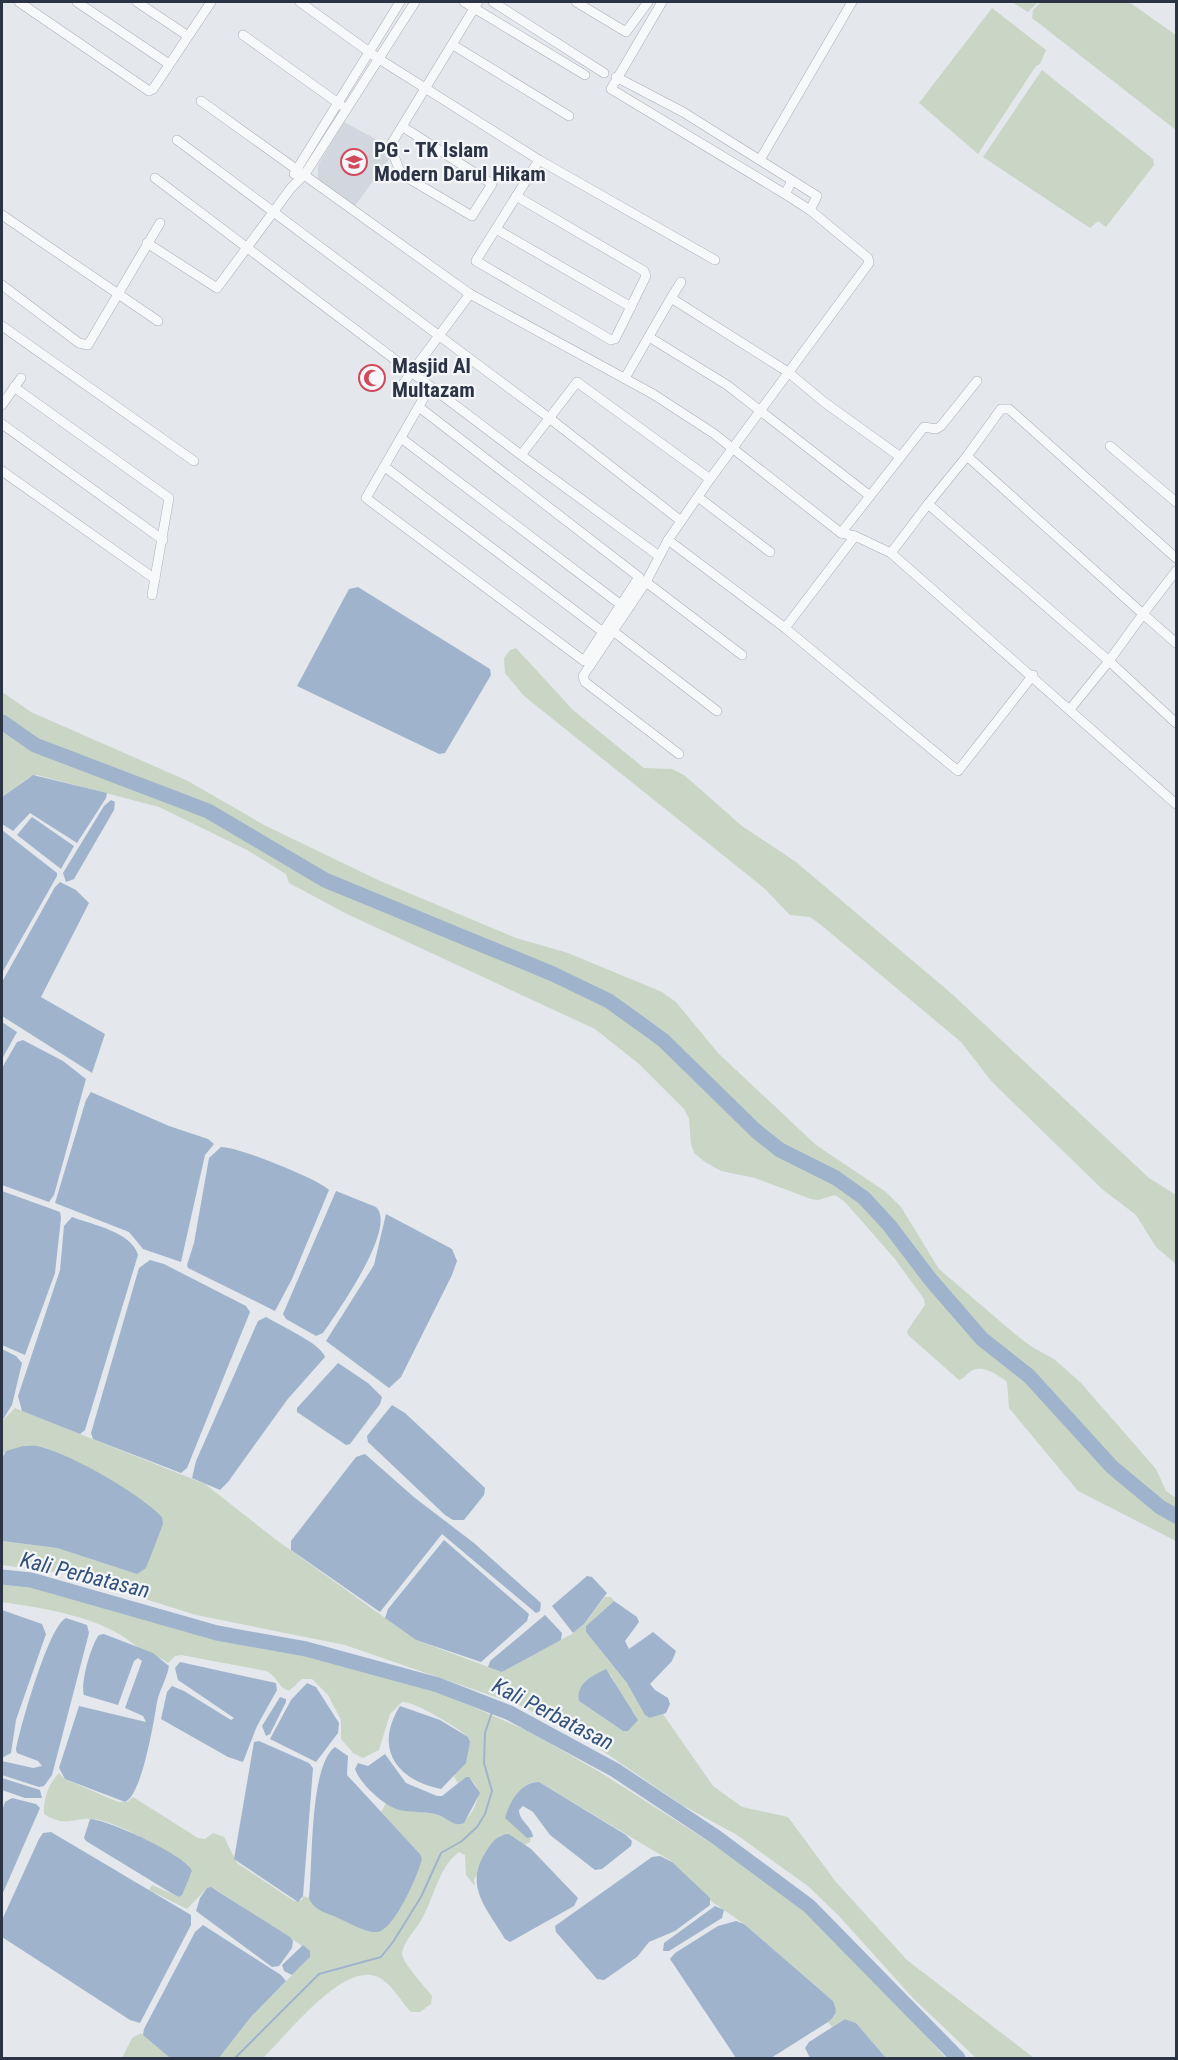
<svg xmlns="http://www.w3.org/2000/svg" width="1178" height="2060" viewBox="0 0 1178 2060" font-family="'Roboto Condensed',sans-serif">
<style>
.built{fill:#d2d6de}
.green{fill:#c9d6c5;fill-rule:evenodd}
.water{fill:#9fb4cc}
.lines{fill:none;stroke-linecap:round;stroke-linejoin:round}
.stream{stroke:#9fb4cc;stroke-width:2}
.river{stroke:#9fb4cc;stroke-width:15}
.street-casing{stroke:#a9aeb7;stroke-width:10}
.street{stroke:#f7f8fa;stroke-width:9}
.labels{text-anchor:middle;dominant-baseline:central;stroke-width:4.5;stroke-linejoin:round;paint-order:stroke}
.poi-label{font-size:21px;font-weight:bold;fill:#2b3445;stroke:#f4f6f9;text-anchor:start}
.water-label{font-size:22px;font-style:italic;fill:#34527a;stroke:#f4f6f9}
</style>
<rect width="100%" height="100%" fill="#e4e7ec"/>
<polygon class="built" points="344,122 385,144 390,158 354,207 318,183 318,165"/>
<g class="green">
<polygon points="1012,2 1038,2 1028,12"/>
<polygon points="1041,2 1129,2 1176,35 1176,130 1032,18 1033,10"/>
<polygon points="992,8 1046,50 1040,64 1036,66 978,154 919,103"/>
<polygon points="1042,70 1153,159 1154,165 1106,227 1098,221 1090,228 983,157"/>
<polygon points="516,648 573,710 644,768 672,769 684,775 742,826 796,862 952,994 1149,1178 1176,1195 1176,1264 1156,1247 1136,1215 1102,1189 992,1082 961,1042 821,925 810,917 790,915 764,888 524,696 505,673 504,658 510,650"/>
<path d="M2 692 31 712 188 781 264 825 378 880 516 938 568 953 662 992 676 1002 718 1053 816 1145 886 1192 901 1207 939 1269 1015 1334 1032 1347 1054 1359 1081 1383 1156 1469 1166 1491 1176 1498V1541L1078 1491 1009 1408 1007 1382C998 1375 982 1364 971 1371 966 1374 965 1378 959 1380L908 1335 907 1331 925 1305 924 1299 895 1259 845 1202 835 1195 818 1200 811 1199 755 1178 721 1171 705 1162 695 1154 691 1145 689 1119 684 1109 639 1064 595 1029 347 914 289 883 286 874 247 850 159 807 37 775 29 777 2 797Z"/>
<path d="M15 1408 205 1484 275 1539 416 1640 502 1672 572 1634 584 1624 605 1597H611L614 1601 586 1626V1632L627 1683 650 1718 663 1714 713 1786 742 1807 788 1817 836 1882 907 1960 1034 2058H976L913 1998 839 1916 809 1887 737 1835 682 1805 588 1741 519 1705 345 1645 196 1615 62 1573 2 1565V1541L57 1548 137 1574 162 1517 130 1492 87 1467 6 1451 2 1455V1421ZM611 1675 621 1697 636 1716 628 1731H623L579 1701Z"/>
<path d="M2 1581 52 1589 163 1625 336 1661 428 1687 530 1732 603 1774 733 1857 801 1905 853 1956 946 2058H886L856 2023 845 2019 832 2027 828 2022 835 2016 833 2001 744 1924 711 1901 671 1861 539 1782C521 1781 509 1803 506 1818L531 1839 530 1842 525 1845 509 1834 499 1836 474 1880 475 1886 466 1875 465 1855 459 1852C437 1868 434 1902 418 1925 413 1932 402 1945 402 1954 402 1962 426 1988 432 1996L431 2004 420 2012H411C400 2001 391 1981 375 1976 341 1964 285 2037 263 2058H219L250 2018 310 1957V1951L215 1889 207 1888 187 1909 149 1890 152 1885 179 1897 192 1872 184 1862C159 1848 122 1823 94 1819 74 1817 66 1828 44 1814 43 1799 49 1783 59 1773L65 1779 118 1802H127L133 1797 198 1838 205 1839 213 1833 224 1837 237 1863 294 1901 302 1900 303 1896 309 1898 317 1908 368 1931 422 1860 420 1854 381 1812 386 1803C402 1813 419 1810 438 1815 446 1817 451 1823 460 1825 475 1813 488 1787 466 1777L458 1783 454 1777 470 1742 468 1737C457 1727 416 1702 402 1702L390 1714 379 1750 363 1758 353 1753 341 1739V1720L328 1695 312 1679H302L289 1691C278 1688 277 1675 266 1671L181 1655 175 1656 168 1663C159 1655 144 1653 136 1646 101 1616 46 1609 2 1602Z"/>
<polygon points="141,2033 170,2058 122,2058 132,2038"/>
</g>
<g class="water">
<polygon points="358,587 490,669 491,675 445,753 439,754 297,686 349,589"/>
<polygon points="33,775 107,793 106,798 77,843 30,813 13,831 2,824 2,797"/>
<polygon points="111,800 115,802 114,810 74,879 66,882 63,873 104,806"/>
<polygon points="32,817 74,846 61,869 17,835"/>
<polygon points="2,830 57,873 57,876 2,973"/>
<polygon points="60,882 76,890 89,903 41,997 105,1034 92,1073 2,1016 2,982 55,887"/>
<polygon points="2,1022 17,1032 2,1059"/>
<polygon points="23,1040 63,1061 86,1079 54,1195 49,1202 2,1185 2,1068 17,1042"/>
<polygon points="91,1092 169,1126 208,1139 214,1144 205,1155 181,1262 143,1249 129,1232 55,1203 86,1100"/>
<path d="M221 1147C236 1146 320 1180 329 1190L292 1279 275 1311 188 1268 187 1265 194 1243 209 1158Z"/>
<polygon points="2,1191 60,1212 61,1218 55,1273 25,1355 2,1345"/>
<path d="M336 1191 376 1207C398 1227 336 1314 323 1333L316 1336 286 1319 283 1314Z"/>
<polygon points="386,1214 452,1249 457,1261 452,1275 401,1377 389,1388 326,1341 374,1265"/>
<path d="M72 1217C93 1225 132 1232 138 1255L85 1430 80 1434 22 1411 18 1396 60 1270 64 1226Z"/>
<polygon points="150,1260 164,1264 246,1306 250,1312 187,1468 181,1473 93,1439 91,1433 139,1268"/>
<path d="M266 1317C279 1325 322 1344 325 1357L287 1400 228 1482 220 1490 192 1478 196 1461 258 1321Z"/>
<polygon points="2,1349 16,1356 22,1363 12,1405 2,1421"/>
<polygon points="338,1363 368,1383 382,1397 380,1404 350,1444 346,1445 297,1412 297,1408"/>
<polygon points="392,1405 405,1413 485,1488 484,1495 464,1520 453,1520 445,1515 368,1442 367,1436"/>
<path d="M23 1446C28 1446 36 1445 41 1447 74 1456 139 1493 162 1517L163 1524 146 1568 137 1574 57 1548 2 1541V1458L6 1451Z"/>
<polygon points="365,1454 415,1498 474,1543 541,1603 540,1611 536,1613 442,1534 380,1612 291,1550 291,1541 356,1457"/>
<polygon points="444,1540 529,1614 527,1621 481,1662 416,1640 385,1618 388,1609"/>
<polygon points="587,1576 592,1577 607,1593 584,1624 573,1633 552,1606"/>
<polygon points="614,1601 637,1617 639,1622 625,1641 629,1649 653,1632 676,1651 672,1661 650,1684 655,1690 668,1698 670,1704 666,1713 650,1718 645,1715 627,1683 586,1632 586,1626"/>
<polygon points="2,1610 42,1624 46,1634 16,1720 11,1753 2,1758"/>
<polygon points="545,1615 562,1633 561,1640 502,1672 488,1667 490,1661"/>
<path d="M66 1618 87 1625 89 1633 52 1775 44 1786 39 1787 2 1775V1761L33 1768 42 1766 38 1761 17 1753 16 1750C20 1728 49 1625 66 1618Z"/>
<path d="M104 1634 153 1653 169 1666C167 1678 160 1689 157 1702 154 1721 142 1795 125 1802L65 1779 59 1768 79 1706 146 1722 143 1716 125 1708 142 1661 138 1658 134 1661 118 1705 84 1695C80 1684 91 1645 99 1635Z"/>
<polygon points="180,1662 276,1683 277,1690 257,1726 243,1762 228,1757 161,1719 167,1692 172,1686 184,1691 231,1720 234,1718 178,1680 175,1668"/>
<path d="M606 1669 638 1720 628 1731H623L579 1701C576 1683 592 1676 606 1669Z"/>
<polygon points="307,1683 316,1687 339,1723 338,1733 316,1762 270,1739 291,1700"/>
<polygon points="280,1697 286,1699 286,1702 270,1734 266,1736 262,1726"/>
<path d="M400 1706 440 1720 468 1737 470 1742 466 1763 441 1789C395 1780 374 1747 400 1706Z"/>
<polygon points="259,1741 309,1763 313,1768 303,1896 298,1902 234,1859 254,1742"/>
<path d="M335 1747 348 1756 347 1775 420 1854 422 1859C418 1875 394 1931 377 1932 365 1933 350 1923 338 1918 327 1913 313 1910 309 1898 313 1865 309 1766 335 1747Z"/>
<path d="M385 1754 406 1783 437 1796H442L466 1777H469L480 1793 464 1823C454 1828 448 1818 438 1815 426 1811 413 1813 400 1810 385 1807 360 1784 355 1769L358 1763 368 1766Z"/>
<polygon points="2,1778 40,1790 42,1798 25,1798 2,1790"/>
<path d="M539 1782 626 1835 632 1841 631 1846 602 1869 595 1870 550 1835 533 1812 523 1806 519 1810C519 1821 532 1826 533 1837L527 1838 505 1818C509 1803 521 1781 539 1782Z"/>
<polygon points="12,1798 36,1804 40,1808 2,1895 2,1811 5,1802"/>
<path d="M90 1819C109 1820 185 1855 192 1871L182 1895 179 1897 173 1894 86 1841 84 1838Z"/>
<polygon points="51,1832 191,1915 191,1925 140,2023 130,2020 2,1937 2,1920 39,1839 43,1833"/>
<path d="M509 1834 531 1849 578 1898 574 1906 510 1942 505 1939C486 1907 463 1886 487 1850 492 1842 498 1834 509 1834Z"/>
<polygon points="660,1856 672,1862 710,1898 710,1905 675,1931 649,1942 637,1957 604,1980 597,1979 556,1932 555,1926 652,1857"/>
<polygon points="211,1887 290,1937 293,1941 292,1948 279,1966 272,1967 196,1911 200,1898 207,1888"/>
<polygon points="715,1906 724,1910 722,1918 669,1951 663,1951 664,1943"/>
<path d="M736 1921 744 1924 833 2001C837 2011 837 2015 828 2022L771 2058H736L670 1959 675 1953 718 1926Z"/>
<polygon points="203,1925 281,1975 286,1981 250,2018 219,2058 170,2058 143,2035 144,2029 195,1932"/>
<polygon points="303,1945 310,1951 310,1957 292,1975 284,1971 282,1965"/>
<polygon points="845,2019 856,2023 886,2058 810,2058 805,2048 809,2042"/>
</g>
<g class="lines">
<polyline class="stream" points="235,2058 319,1974 381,1957 393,1942 421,1897 441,1853 462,1841 477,1827 485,1814 492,1791 484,1763 485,1733 494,1706"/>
<g class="river">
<polyline points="2,722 35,745 208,811 325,880 553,974 609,1001 663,1040 756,1131 780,1150 836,1178 864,1198 889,1225 930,1279 982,1339 1029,1376 1112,1467 1160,1507 1176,1516"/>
<polyline points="2,1577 31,1580 217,1633 306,1649 438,1685 510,1713 615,1770 716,1837 809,1906 958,2058"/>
</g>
<defs>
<g id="street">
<polyline points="19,2 149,91 153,89 211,2"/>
<polyline points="77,2 169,64"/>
<polyline points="137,2 188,36"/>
<polyline points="300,2 379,59 539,160 715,260"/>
<polyline points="464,2 585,75"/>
<polyline points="493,2 604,73"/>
<polyline points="576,2 626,32 648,2"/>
<polyline points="662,2 611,89 785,194"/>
<polyline points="243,35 341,105"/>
<polyline points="453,45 569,116"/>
<polyline points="616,77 683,112 817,196 810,210"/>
<polyline points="201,101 470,294 653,394 713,433 841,533 855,536 891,553 1176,804"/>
<polyline points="403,127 492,184 472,216 401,174 390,146 478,2"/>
<polyline points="177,140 548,417 681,521"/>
<polyline points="761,158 852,2"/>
<polyline points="294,174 400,2"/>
<polyline points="155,178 521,455 659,556"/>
<polyline points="516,196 644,271 646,276 615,339 611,340 476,261 477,259 539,160"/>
<polyline points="2,215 158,321"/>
<polyline points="496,229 631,307"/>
<polyline points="147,243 217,288 291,188 305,174 415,2"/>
<polyline points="2,285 79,343 88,345 160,223"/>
<polyline points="671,298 681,282"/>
<polyline points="2,326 194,461"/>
<polyline points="649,337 727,385 870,496"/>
<polyline points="625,378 671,298 788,372 824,402 899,456"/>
<polyline points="14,387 169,498 152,595"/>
<polyline points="397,392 470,294"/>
<polyline points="2,405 21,378"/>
<polyline points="419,407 639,577 584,661 366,498 430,387"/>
<polyline points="2,424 163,540"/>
<polyline points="401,438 621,605"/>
<polyline points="1110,446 1176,502"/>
<polyline points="521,455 577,382 710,479"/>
<polyline points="967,456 1001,409 1009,409 1176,558"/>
<polyline points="385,467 603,632"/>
<polyline points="2,471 155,579"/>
<polyline points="698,497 770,552"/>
<polyline points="928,504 967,456 1143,614 1176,571"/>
<polyline points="841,533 924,427 936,429 941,426 977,381"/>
<polyline points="668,540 785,628 958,771 1033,675"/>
<polyline points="891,553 928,504 1109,661 1143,614 1176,643"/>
<polyline points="646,582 742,655"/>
<polyline points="785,628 855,536"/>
<polyline points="613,631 717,711"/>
<polyline points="1071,708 1109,661 1176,723"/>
<polyline points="679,754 585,682 583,676 646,582 668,540 710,479 869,263 868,258 810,210 785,194 792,181"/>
</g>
</defs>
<use href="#street" class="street-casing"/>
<use href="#street" class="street"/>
</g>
<defs>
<symbol id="school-ring" viewBox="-11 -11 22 22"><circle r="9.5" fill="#f4f6f9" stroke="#d1495b" stroke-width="1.5"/><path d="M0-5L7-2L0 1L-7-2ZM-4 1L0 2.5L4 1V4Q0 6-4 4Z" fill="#d1495b"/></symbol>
<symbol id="mosque-ring" viewBox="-11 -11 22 22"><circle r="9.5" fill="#f4f6f9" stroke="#d1495b" stroke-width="1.5"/><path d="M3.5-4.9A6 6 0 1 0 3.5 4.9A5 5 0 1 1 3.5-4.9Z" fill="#d1495b"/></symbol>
</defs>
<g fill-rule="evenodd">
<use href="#school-ring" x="339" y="147" width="30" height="30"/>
<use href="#mosque-ring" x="357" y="363" width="30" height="30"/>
</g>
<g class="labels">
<g class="poi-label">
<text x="374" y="150">PG - TK Islam<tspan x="374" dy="24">Modern Darul Hikam</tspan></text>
<text x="392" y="366">Masjid Al<tspan x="392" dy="24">Multazam</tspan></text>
</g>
<g class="water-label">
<text transform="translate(85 1575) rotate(14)">Kali Perbatasan</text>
<text transform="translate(553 1714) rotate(27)">Kali Perbatasan</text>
</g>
</g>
<rect width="1178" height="2060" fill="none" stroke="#2b3445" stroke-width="6"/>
</svg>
